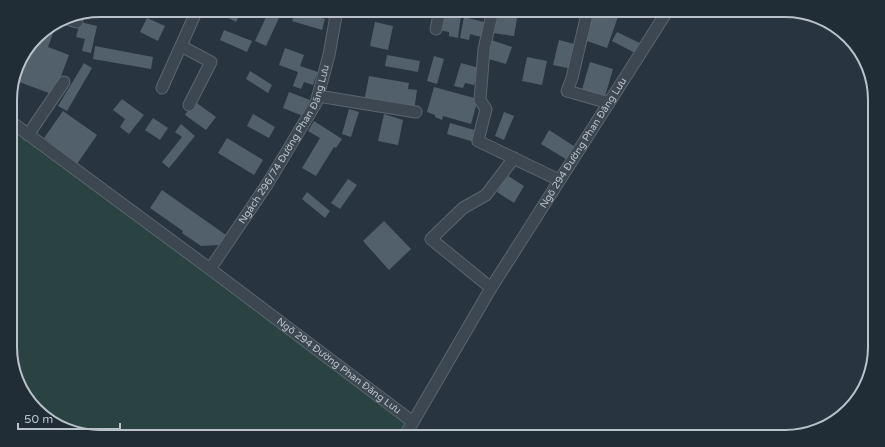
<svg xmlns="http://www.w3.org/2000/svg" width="885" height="447" viewBox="0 0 885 447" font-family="'Varela Round',sans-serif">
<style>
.green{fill:#2a4242}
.building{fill:#51606b}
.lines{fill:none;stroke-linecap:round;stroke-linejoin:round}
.minor-casing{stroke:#5a656e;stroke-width:13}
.minor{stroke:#3c4751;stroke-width:11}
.labels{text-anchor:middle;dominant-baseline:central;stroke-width:3;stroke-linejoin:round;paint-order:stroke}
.street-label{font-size:10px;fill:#b9c2cb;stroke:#202c36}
.rim{fill:none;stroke:#b9c2cb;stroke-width:2}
</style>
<rect width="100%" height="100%" fill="#283541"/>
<polygon class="green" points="10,122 413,422 404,437 100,437 60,428 28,402 11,359"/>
<g class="building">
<polygon points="169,10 188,10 186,16"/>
<polygon points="221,10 242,10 236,22 220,13"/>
<polygon points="251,10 269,10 267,13 279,18 266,46 255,41 266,17"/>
<polygon points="296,10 325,19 322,30 292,21"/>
<polygon points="407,10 427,10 425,18 406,14"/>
<polygon points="496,10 518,12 514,36 493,33"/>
<polygon points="558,10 584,10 581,18"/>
<polygon points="595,10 620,11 607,48 584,40"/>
<polygon points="440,14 461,15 458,38 449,36 449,32 438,30"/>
<polygon points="464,17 484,22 481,37 470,34 469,40 460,38"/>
<polygon points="147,18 165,26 158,41 140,32"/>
<polygon points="57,22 48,47 69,55 54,95 14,80 19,60 33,42 38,44 43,31"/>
<polygon points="80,22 97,26 91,53 82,51 85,39 76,37"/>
<polygon points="375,22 393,26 388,50 370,46"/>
<polygon points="224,30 252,41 247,52 220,40"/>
<polygon points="617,32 642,44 637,54 612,41"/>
<polygon points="491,40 512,47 506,64 485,58"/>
<polygon points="559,40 578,45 572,69 553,65"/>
<polygon points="95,46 153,57 151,69 93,59"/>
<polygon points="285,48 304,55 300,66 318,72 313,85 304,82 301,89 293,86 298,72 279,65"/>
<polygon points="387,55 420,61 418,72 385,66"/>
<polygon points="434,56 444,59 437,84 427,81"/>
<polygon points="527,57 547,61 542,85 522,81"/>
<polygon points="590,62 613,69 604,100 581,93"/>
<polygon points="84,63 92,68 67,111 58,106"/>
<polygon points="461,63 479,68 474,85 465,83 463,88 454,86"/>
<polygon points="250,71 272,85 268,93 246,79"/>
<polygon points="369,76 409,83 408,89 417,90 414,111 364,102"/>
<polygon points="434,87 478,99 471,124 443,116 442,120 435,117 435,115 427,112"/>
<polygon points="289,92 310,100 303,116 283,108"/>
<polygon points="122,99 144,115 129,134 120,127 125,119 113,110"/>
<polygon points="194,101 216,117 206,130 185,115"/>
<polygon points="349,109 359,112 351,137 342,134"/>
<polygon points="63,111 97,135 77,164 51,145 52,144 44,138"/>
<polygon points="504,112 514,116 504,140 495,136"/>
<polygon points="253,114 275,127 269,138 247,126"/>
<polygon points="384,114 403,120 398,145 378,141"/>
<polygon points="153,118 168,128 160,140 145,130"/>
<polygon points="314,121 342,139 336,148 334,147 316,176 302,168 320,138 308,131"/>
<polygon points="450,123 478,131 474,142 447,134"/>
<polygon points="181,124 195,136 169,168 162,162 182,137 175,132"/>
<polygon points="549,130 577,148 569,161 541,144"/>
<polygon points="227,138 263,160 254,175 218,153"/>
<polygon points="507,175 524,186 514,203 497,192"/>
<polygon points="348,179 357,185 340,209 331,203"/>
<polygon points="162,190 226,235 219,245 201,246 182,233 183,231 150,208"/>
<polygon points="307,192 330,211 325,218 302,199"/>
<polygon points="384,221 411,249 389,270 363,241"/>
</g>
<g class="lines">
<defs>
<g id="minor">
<polyline points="493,10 484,49 480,100 486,109 478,141 559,180"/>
<polyline points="588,10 572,78 567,91 609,103"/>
<polyline points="64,18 77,22"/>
<polyline points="436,29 440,10"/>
<polyline points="181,46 211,62 189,105"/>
<polyline points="162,88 197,10"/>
<polyline points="318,96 416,112"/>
<path id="s1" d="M10 121 210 269 413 422 491 288 668 10"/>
<polyline points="28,135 64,82"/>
<path id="s2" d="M210 269 268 183 316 103 329 55 337 10"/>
<polyline points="491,288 431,239 463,208 486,195 514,158"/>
<polyline points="404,437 413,422"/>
</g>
</defs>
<use href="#minor" class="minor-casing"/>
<use href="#minor" class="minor"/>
</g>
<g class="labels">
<g class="street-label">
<text stroke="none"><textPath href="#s2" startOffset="146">Ngách 296/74 Đường Phan Đăng Lưu</textPath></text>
<text stroke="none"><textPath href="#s1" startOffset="830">Ngõ 294 Đường Phan Đăng Lưu</textPath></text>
<text stroke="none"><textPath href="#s1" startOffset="410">Ngõ 294 Đường Phan Đăng Lưu</textPath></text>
</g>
</g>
<path d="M0 0H885V447H0ZM100 17H785A83 83 0 0 1 868 100V347A83 83 0 0 1 785 430H100A83 83 0 0 1 17 347V100A83 83 0 0 1 100 17Z" fill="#202c36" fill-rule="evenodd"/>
<path class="rim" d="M100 17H785A83 83 0 0 1 868 100V347A83 83 0 0 1 785 430H100A83 83 0 0 1 17 347V100A83 83 0 0 1 100 17Z"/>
<path d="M18 423v6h102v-6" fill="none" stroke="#b9c2cb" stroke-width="2"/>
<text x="24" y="423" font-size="12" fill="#b9c2cb" stroke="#202c36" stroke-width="3" paint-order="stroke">50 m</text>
</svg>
